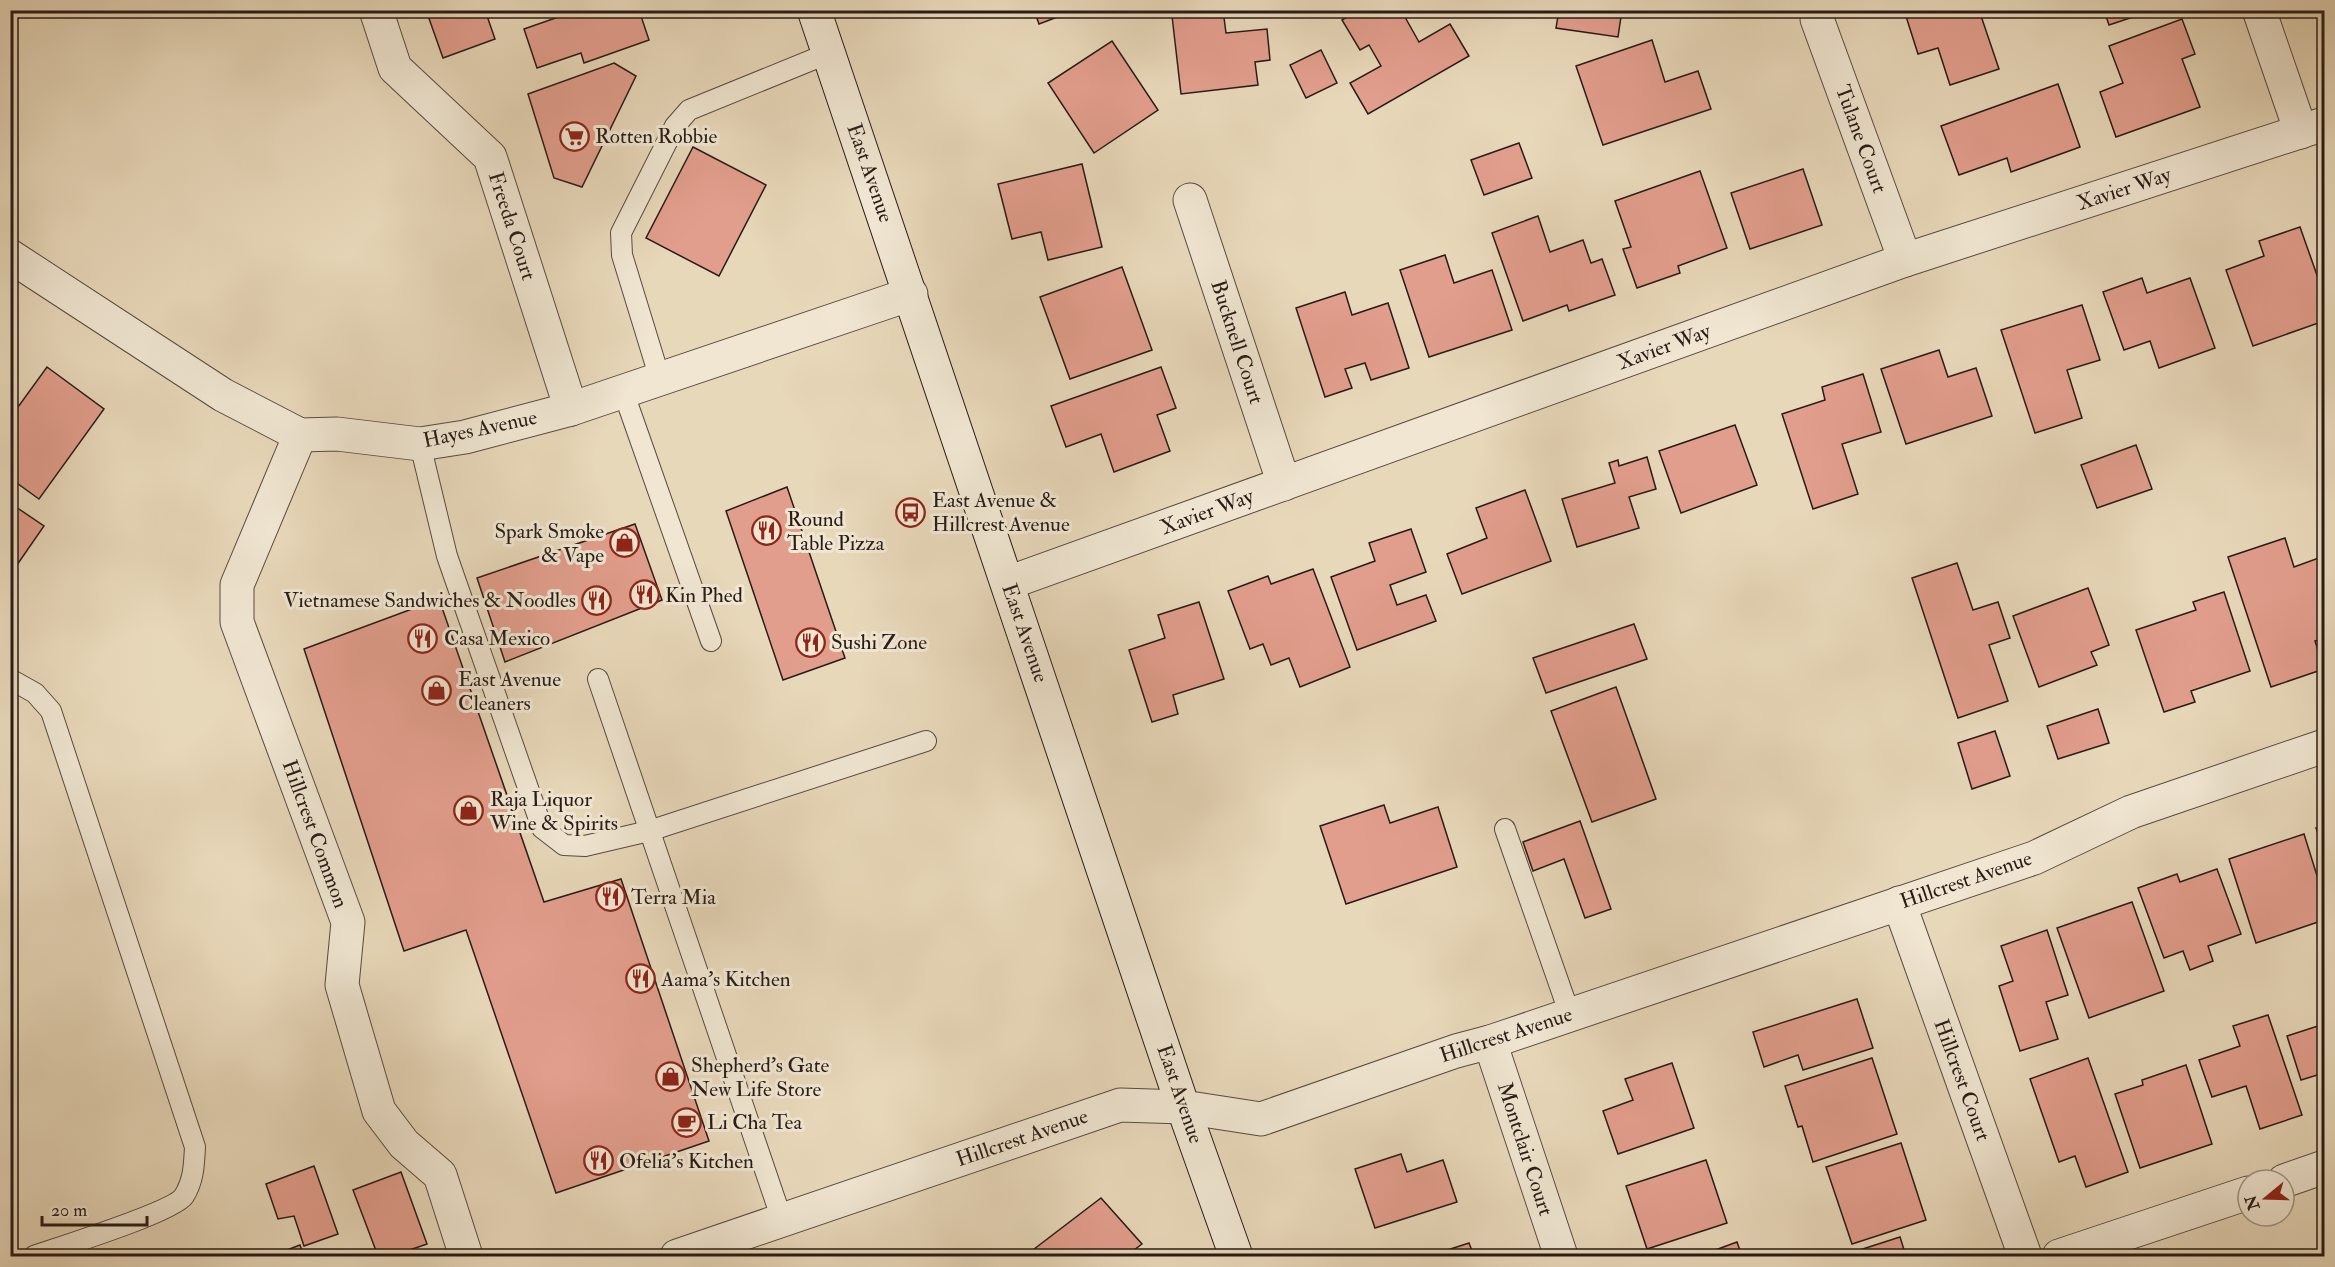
<svg xmlns="http://www.w3.org/2000/svg" width="2335" height="1267" viewBox="0 0 2335 1267" font-family="'IM FELL Double Pica',serif">
<style>
.building{fill:#e29e8d;stroke:#281b17;stroke-width:1.5}
.lines{fill:none;stroke-linecap:round;stroke-linejoin:round}
.service-casing{stroke:#584a40;stroke-width:22}
.minor-casing{stroke:#584a40;stroke-width:35}
.secondary-casing{stroke:#281b17;stroke-width:35}
.service{stroke:#f0e6d2;stroke-width:20}
.minor{stroke:#f0e6d2;stroke-width:33}
.secondary{stroke:#f0e6d2;stroke-width:33}
.labels{text-anchor:middle;dominant-baseline:central;stroke-width:6;stroke-linejoin:round;paint-order:stroke}
.poi-label{font-size:21px;fill:#281b17;stroke:#f0e6d2;text-anchor:start}
.street-label{font-size:21px;fill:#281b17;stroke:#f0e6d2}
</style>
<rect width="100%" height="100%" fill="#e8d8ba"/>
<filter id="stains"><feTurbulence type="fractalNoise" baseFrequency=".00333" numOctaves="4"/><feColorMatrix values="0 0 0 0 .2 0 0 0 0 .09 0 0 0 0 .02 0 0 0 .5 -.17"/></filter>
<radialGradient id="worn" r=".72"><stop offset=".6" stop-color="#630" stop-opacity="0"/><stop offset="1" stop-color="#630" stop-opacity=".3"/></radialGradient>
<g class="building">
<polygon points="426,10 485,10 495,39 443,58"/>
<polygon points="566,10 639,10 649,40 584,63 581,53 537,68 524,29 567,14"/>
<polygon points="665,10 686,10 668,17"/>
<polygon points="1034,10 1076,10 1039,24"/>
<polygon points="1223,10 1226,33 1267,29 1270,60 1255,62 1258,85 1181,94 1172,16"/>
<polygon points="1358,10 1401,10 1419,42 1450,24 1469,56 1368,114 1350,83 1381,66 1369,45 1360,50 1342,20"/>
<polygon points="1559,10 1622,10 1618,37 1556,28"/>
<polygon points="1904,10 1979,10 1999,69 1950,85 1938,48 1918,54"/>
<polygon points="2104,10 2154,10 2109,25"/>
<polygon points="2182,19 2195,54 2182,59 2200,107 2116,137 2100,92 2123,83 2109,46"/>
<polygon points="1652,40 1665,82 1698,71 1711,109 1603,145 1576,66"/>
<polygon points="1112,41 1158,110 1094,153 1048,83"/>
<polygon points="1321,50 1337,83 1306,98 1290,65"/>
<polygon points="614,63 636,76 582,187 554,178 528,94"/>
<polygon points="2058,84 2080,147 2011,172 2007,158 1959,175 1941,126"/>
<polygon points="1519,143 1532,178 1484,195 1471,160"/>
<polygon points="693,147 766,185 719,276 646,238"/>
<polygon points="1082,164 1102,247 1048,260 1041,232 1012,239 998,184"/>
<polygon points="1803,169 1822,225 1750,249 1731,193"/>
<polygon points="1700,171 1727,248 1678,266 1680,273 1637,288 1623,249 1631,247 1615,201"/>
<polygon points="1538,216 1550,252 1583,240 1591,263 1602,259 1615,295 1569,311 1567,305 1523,321 1492,233"/>
<polygon points="2300,227 2324,295 2324,321 2253,346 2226,270 2264,256 2259,241"/>
<polygon points="1445,255 1454,283 1492,270 1512,330 1429,357 1400,270"/>
<polygon points="1122,267 1152,350 1070,379 1040,297"/>
<polygon points="2142,278 2147,293 2190,278 2215,348 2159,368 2150,341 2124,350 2103,292"/>
<polygon points="1345,292 1352,315 1388,303 1409,368 1371,380 1365,363 1345,369 1352,388 1325,397 1296,308"/>
<polygon points="2082,305 2100,360 2067,370 2082,418 2035,433 2001,330"/>
<polygon points="1939,350 1948,377 1976,368 1992,416 1906,444 1881,369"/>
<polygon points="47,367 104,409 39,499 10,478 10,418"/>
<polygon points="1161,367 1176,408 1157,415 1170,451 1114,472 1101,434 1066,447 1051,406"/>
<polygon points="1863,374 1881,432 1842,444 1858,494 1813,509 1782,414 1825,400 1822,387"/>
<polygon points="1735,425 1757,485 1681,513 1659,451"/>
<polygon points="2136,445 2152,489 2097,508 2081,465"/>
<polygon points="1647,457 1656,489 1629,497 1639,528 1577,547 1562,499 1615,483 1609,463 1618,460 1619,466"/>
<polygon points="787,487 845,658 783,680 726,511"/>
<polygon points="1525,490 1551,561 1462,594 1447,554 1487,538 1476,508"/>
<polygon points="10,503 44,526 10,575"/>
<polygon points="635,524 662,600 505,662 477,578"/>
<polygon points="1411,529 1426,572 1390,585 1397,605 1426,595 1436,621 1357,650 1331,577 1375,561 1369,543"/>
<polygon points="2285,538 2294,567 2324,556 2324,638 2315,641 2324,669 2271,687 2228,557"/>
<polygon points="1957,563 1973,610 1998,602 2010,638 1989,645 2008,701 1958,718 1912,578"/>
<polygon points="1313,569 1350,667 1300,687 1289,658 1271,665 1263,644 1250,649 1228,591 1268,576 1271,584"/>
<polygon points="2088,588 2109,645 2091,652 2097,665 2039,687 2013,616"/>
<polygon points="2224,592 2250,671 2191,691 2195,702 2164,712 2136,630 2196,610 2193,602"/>
<polygon points="439,599 544,902 621,879 709,1141 556,1193 466,930 404,951 304,649"/>
<polygon points="1199,602 1224,679 1173,695 1178,714 1152,722 1129,650 1165,638 1158,615"/>
<polygon points="1634,624 1647,659 1546,693 1533,658"/>
<polygon points="1616,687 1656,799 1592,822 1551,711"/>
<polygon points="2098,709 2109,743 2058,759 2047,726"/>
<polygon points="1995,731 2010,776 1972,789 1958,743"/>
<polygon points="1384,805 1390,823 1438,807 1457,867 1346,904 1320,826"/>
<polygon points="1580,821 1611,909 1585,918 1564,859 1533,871 1523,842"/>
<polygon points="2324,825 2324,851 2316,828"/>
<polygon points="2304,834 2324,898 2324,920 2256,943 2229,859"/>
<polygon points="2217,869 2241,934 2208,946 2213,961 2190,970 2183,951 2164,958 2138,888 2177,874 2180,882"/>
<polygon points="2132,902 2164,991 2089,1018 2057,928"/>
<polygon points="2047,930 2068,995 2046,1002 2058,1039 2020,1051 1999,986 2013,981 2001,946"/>
<polygon points="1857,999 1873,1048 1803,1070 1798,1055 1764,1067 1753,1032"/>
<polygon points="2268,1015 2302,1115 2260,1129 2246,1086 2212,1097 2199,1060 2240,1046 2233,1026"/>
<polygon points="2324,1024 2324,1073 2301,1080 2287,1036"/>
<polygon points="1872,1058 1897,1134 1813,1162 1802,1126 1798,1127 1785,1086"/>
<polygon points="2088,1058 2128,1172 2086,1187 2075,1156 2059,1162 2030,1079"/>
<polygon points="1672,1063 1694,1128 1618,1154 1603,1111 1633,1100 1625,1079"/>
<polygon points="2186,1065 2212,1144 2140,1168 2115,1094 2143,1085 2142,1080"/>
<polygon points="1901,1143 1926,1220 1852,1244 1826,1167"/>
<polygon points="1401,1154 1407,1172 1443,1160 1457,1202 1375,1228 1355,1169"/>
<polygon points="1706,1160 1727,1223 1647,1249 1626,1186"/>
<polygon points="314,1166 338,1234 304,1246 294,1216 278,1219 266,1184"/>
<polygon points="401,1172 427,1244 392,1256 378,1256 353,1190"/>
<polygon points="1101,1198 1142,1244 1126,1256 1025,1256"/>
<polygon points="1900,1237 1906,1256 1841,1256"/>
<polygon points="1737,1242 1742,1256 1699,1256"/>
<polygon points="1469,1243 1474,1256 1429,1256"/>
<polygon points="300,1245 304,1256 271,1256"/>
</g>
<g class="lines">
<defs>
<g id="service">
<polyline points="660,379 622,255 621,233 675,126 689,110 829,53"/>
<polyline points="623,391 711,641"/>
<polyline points="420,444 447,556 542,828 564,845 585,846 649,831 926,741"/>
<path d="M10 679 35 693 51 711 195 1147C194 1164 194 1180 184 1196 173 1212 60 1247 34 1256"/>
<polyline points="598,679 782,1220"/>
<polyline points="1505,829 1570,1015"/>
</g>
<g id="minor">
<polyline points="376,10 395,68 490,157 571,409"/>
<polyline points="2259,10 2301,132"/>
<polyline points="1817,19 1905,260"/>
<polyline points="1190,200 1284,484"/>
<polyline points="10,256 223,395 300,435 337,434 420,444 465,437 571,409 911,294"/>
<polyline points="300,435 237,585 237,622 348,922 342,985 379,1111 404,1144 440,1175 466,1256"/>
<polyline points="1008,583 1905,260 2324,124"/>
<polyline points="1899,903 2025,1256"/>
<polyline points="1490,1042 1561,1256"/>
<polyline points="2284,1181 2324,1167"/>
<polyline points="677,1256 1120,1105 1183,1107 1261,1119 1456,1051 1490,1042 2034,858 2131,812 2324,746"/>
<polyline points="2059,1256 2248,1193"/>
</g>
<polyline id="secondary" points="814,10 1183,1107 1236,1256"/>
</defs>
<use href="#service" class="service-casing"/>
<use href="#minor" class="minor-casing"/>
<use href="#secondary" class="secondary-casing"/>
<use href="#service" class="service"/>
<use href="#minor" class="minor"/>
<use href="#secondary" class="secondary"/>
</g>
<defs>
<symbol id="supermarket-ring" viewBox="-11 -11 22 22"><circle r="9.5" fill="#f0e6d2" stroke="#8f2418" stroke-width="1.5"/><path d="M-6-5.5h2.5l.6 2H6L4.5 2H-2.5L-4.4-4H-6ZM-1.5 3.2a1.3 1.3 0 1 0 .1 0ZM3 3.2a1.3 1.3 0 1 0 .1 0Z" fill="#8f2418"/></symbol>
<symbol id="bus-ring" viewBox="-11 -11 22 22"><circle r="9.5" fill="#f0e6d2" stroke="#8f2418" stroke-width="1.5"/><path d="M-5-6H5V4H4V6H2V4H-2V6H-4V4H-5ZM-3.5-4V0h7V-4ZM-3.5 1.2v1.5H-2V1.2ZM2 1.2v1.5H3.5V1.2Z" fill="#8f2418"/></symbol>
<symbol id="restaurant-ring" viewBox="-11 -11 22 22"><circle r="9.5" fill="#f0e6d2" stroke="#8f2418" stroke-width="1.5"/><path d="M-5-6h1v4h1v-4h1v4h1v-4h1v5L-1.5 .5V6h-2V.5L-5-1ZM5-6V6H3V1.5H1.5Q1.5-4 5-6Z" fill="#8f2418"/></symbol>
<symbol id="shop-ring" viewBox="-11 -11 22 22"><circle r="9.5" fill="#f0e6d2" stroke="#8f2418" stroke-width="1.5"/><path d="M-5-2.5h2.3a2.7 3.5 0 0 1 5.4 0H5L5.5 6h-11ZM-1.5-2.5h3a1.5 2.3 0 0 0-3 0Z" fill="#8f2418"/></symbol>
<symbol id="cafe-ring" viewBox="-11 -11 22 22"><circle r="9.5" fill="#f0e6d2" stroke="#8f2418" stroke-width="1.5"/><path d="M-5.5-4.5H6V0H3Q3 3.5 0 3.5H-2.5Q-5.5 3.5-5.5 0ZM3-3.2v2h1.7v-2ZM-6 4.5H4V6H-6Z" fill="#8f2418"/></symbol>
</defs>
<g fill-rule="evenodd">
<use href="#supermarket-ring" x="558" y="120" width="33" height="33"/>
<use href="#bus-ring" x="894" y="496" width="33" height="33"/>
<use href="#restaurant-ring" x="750" y="514" width="33" height="33"/>
<use href="#shop-ring" x="608" y="526" width="33" height="33"/>
<use href="#restaurant-ring" x="628" y="578" width="33" height="33"/>
<use href="#restaurant-ring" x="580" y="584" width="33" height="33"/>
<use href="#restaurant-ring" x="406" y="622" width="33" height="33"/>
<use href="#restaurant-ring" x="794" y="626" width="33" height="33"/>
<use href="#shop-ring" x="420" y="674" width="33" height="33"/>
<use href="#shop-ring" x="452" y="794" width="33" height="33"/>
<use href="#restaurant-ring" x="594" y="880" width="33" height="33"/>
<use href="#restaurant-ring" x="624" y="962" width="33" height="33"/>
<use href="#shop-ring" x="654" y="1060" width="33" height="33"/>
<use href="#cafe-ring" x="670" y="1106" width="33" height="33"/>
<use href="#restaurant-ring" x="582" y="1144" width="33" height="33"/>
</g>
<g class="labels">
<g class="poi-label">
<text x="595" y="136">Rotten Robbie</text>
<text x="932" y="500">East Avenue &amp;<tspan x="932" dy="24">Hillcrest Avenue</tspan></text>
<text x="787" y="519">Round<tspan x="787" dy="24">Table Pizza</tspan></text>
<text x="604" y="531" text-anchor="end">Spark Smoke<tspan x="604" dy="24">&amp; Vape</tspan></text>
<text x="665" y="595">Kin Phed</text>
<text x="576" y="600" text-anchor="end">Vietnamese Sandwiches &amp; Noodles</text>
<text x="444" y="638">Casa Mexico</text>
<text x="831" y="642">Sushi Zone</text>
<text x="458" y="679">East Avenue<tspan x="458" dy="24">Cleaners</tspan></text>
<text x="490" y="799">Raja Liquor<tspan x="490" dy="24">Wine &amp; Spirits</tspan></text>
<text x="631" y="897">Terra Mia</text>
<text x="661" y="979">Aama's Kitchen</text>
<text x="691" y="1065">Shepherd's Gate<tspan x="691" dy="24">New Life Store</tspan></text>
<text x="707" y="1122">Li Cha Tea</text>
<text x="619" y="1161">Ofelia's Kitchen</text>
</g>
<g class="street-label">
<text transform="translate(1861 139) rotate(70)">Tulane Court</text>
<text transform="translate(870 173) rotate(71)">East Avenue</text>
<text transform="translate(2124 189) rotate(-18)">Xavier Way</text>
<text transform="translate(512 226) rotate(72)">Freeda Court</text>
<text transform="translate(1237 342) rotate(72)">Bucknell Court</text>
<text transform="translate(1664 347) rotate(-20)">Xavier Way</text>
<text transform="translate(480 429) rotate(-12)">Hayes Avenue</text>
<text transform="translate(1207 512) rotate(-20)">Xavier Way</text>
<text transform="translate(1025 633) rotate(71)">East Avenue</text>
<text transform="translate(315 834) rotate(70)">Hillcrest Common</text>
<text transform="translate(1966 880) rotate(-19)">Hillcrest Avenue</text>
<text transform="translate(1506 1035) rotate(-18)">Hillcrest Avenue</text>
<text transform="translate(1962 1080) rotate(70)">Hillcrest Court</text>
<text transform="translate(1180 1094) rotate(71)">East Avenue</text>
<text transform="translate(1022 1138) rotate(-19)">Hillcrest Avenue</text>
<text transform="translate(1525 1149) rotate(72)">Montclair Court</text>
</g>
</g>
<rect width="2335" height="1267" fill="none" stroke="#e8d8ba" stroke-width="36"/>
<rect x="12" y="12" width="2311" height="1243" fill="none" stroke="#281b17" stroke-width="3"/>
<rect x="18" y="18" width="2299" height="1231" fill="none" stroke="#281b17" stroke-width="1.5"/>
<g transform="translate(2266 1198) rotate(251)"><circle r="28" fill="#f0e6d2" stroke="#a09587" stroke-width="1.5"/>
<path d="M0-4.5L10 22L0 15L-10 22Z" fill="#8f2418"/>
<text y="-9" font-size="16" font-weight="bold" text-anchor="middle" fill="#281b17">N</text>
</g>
<path d="M42 1216v9h105v-9" fill="none" stroke="#281b17" stroke-width="3"/>
<text x="51" y="1216" font-size="18" fill="#281b17" stroke="#f0e6d2" stroke-width="4.5" paint-order="stroke">20 m</text>
<rect width="100%" height="100%" filter="url(#stains)"/>
<rect width="100%" height="100%" fill="url(#worn)"/>
</svg>
